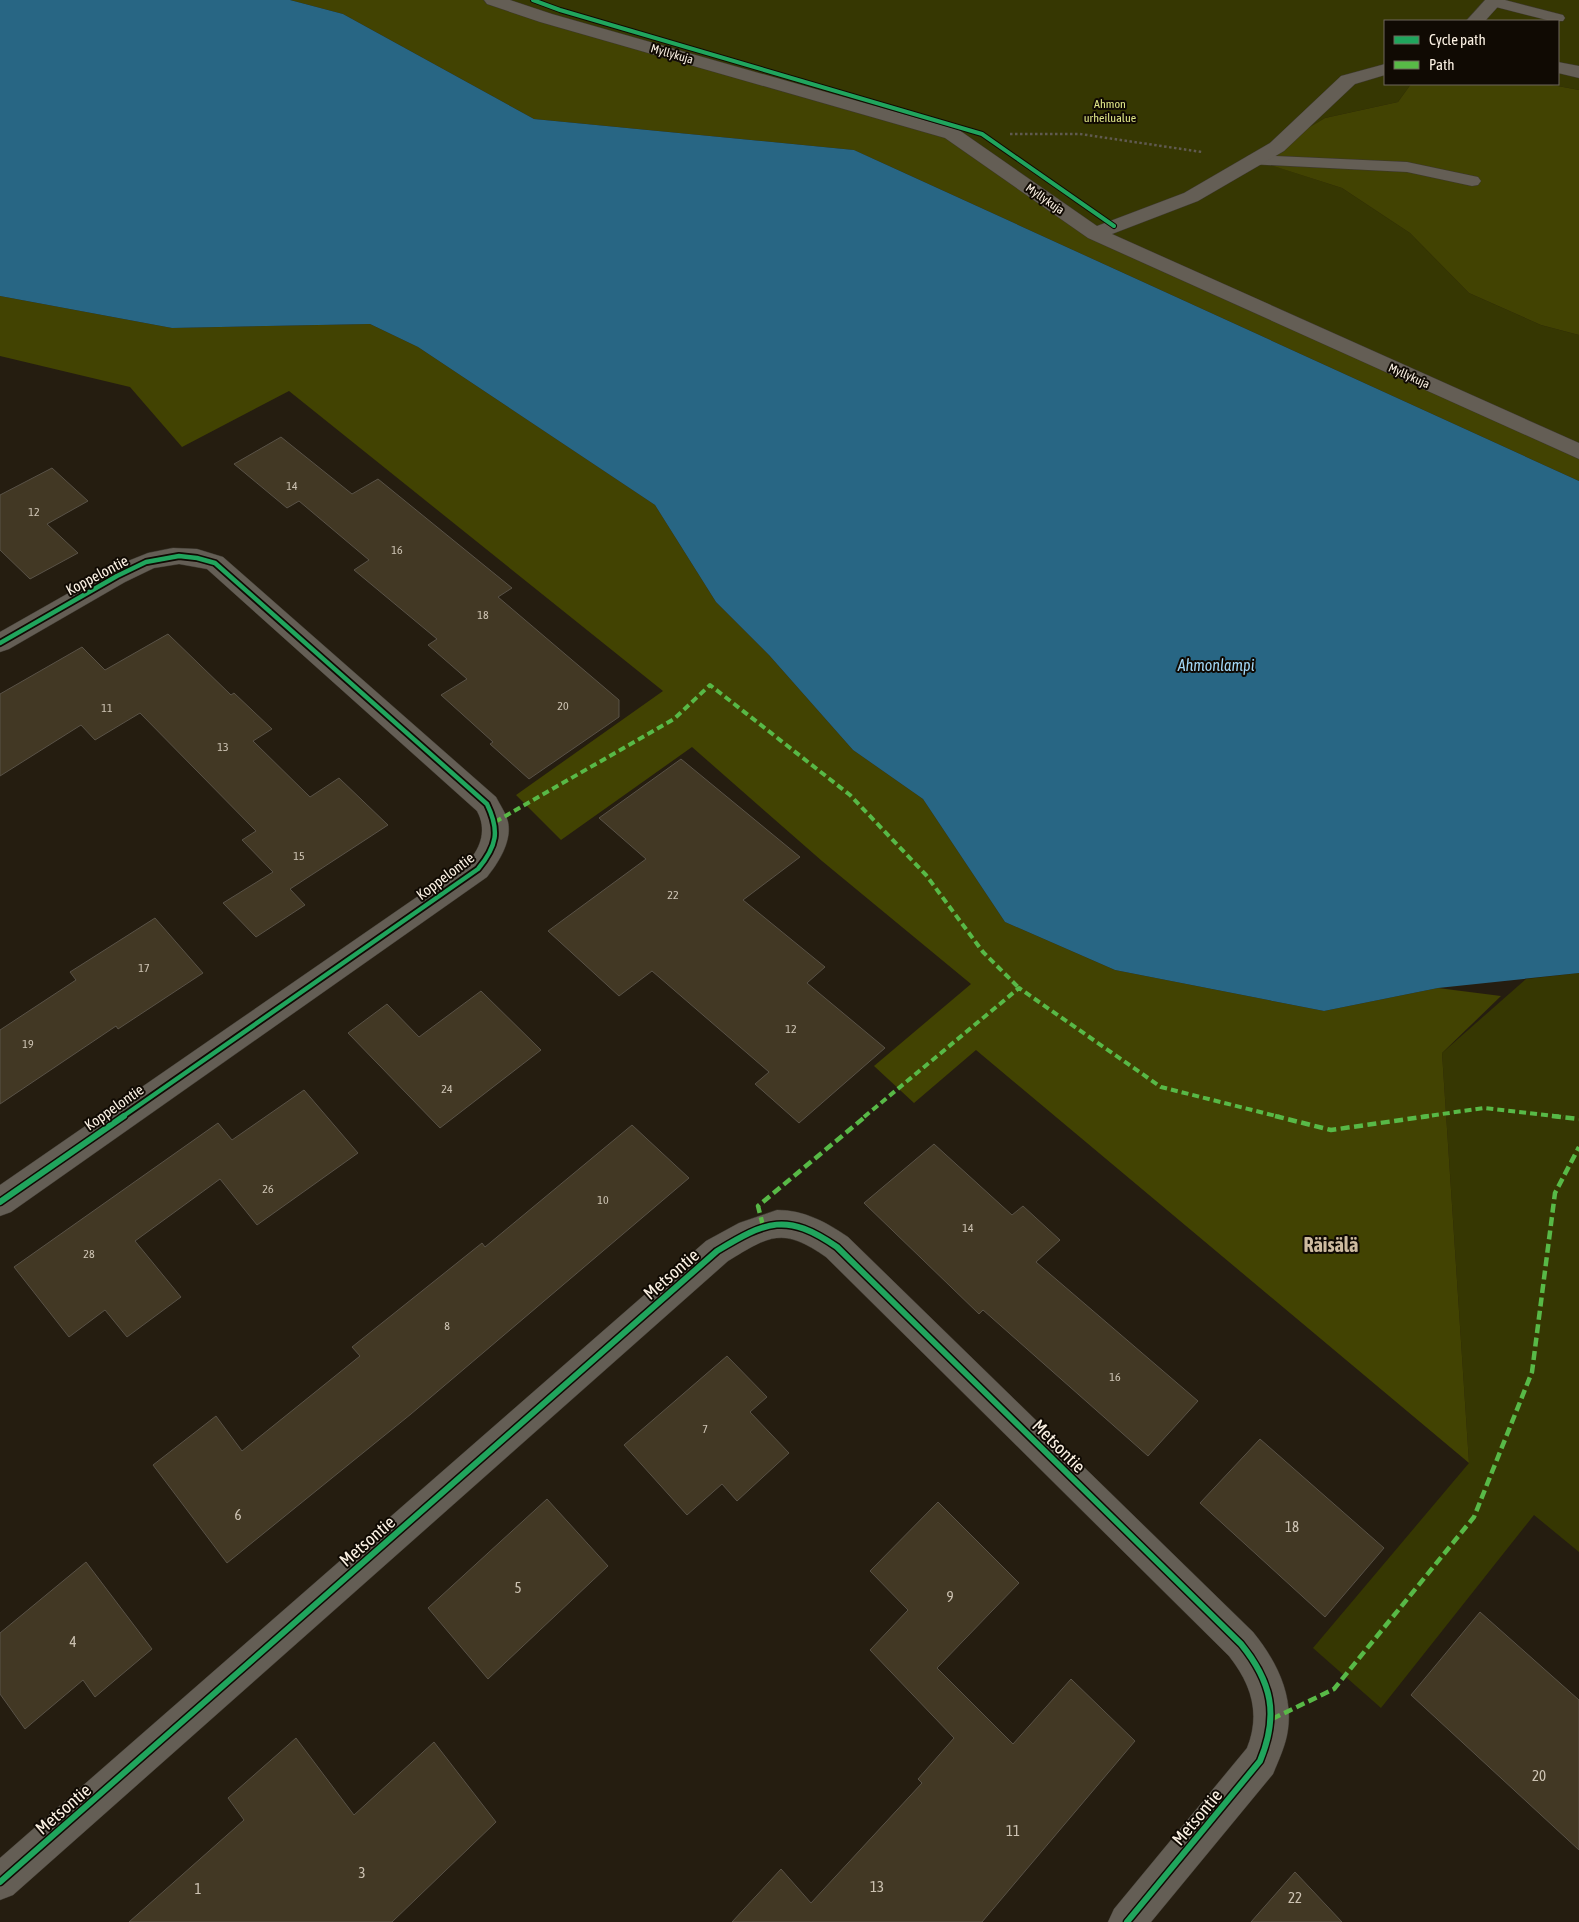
<svg xmlns="http://www.w3.org/2000/svg" width="1579" height="1922" viewBox="0 0 1579 1922" font-family="'Asap Condensed',sans-serif">
<style>
.green{fill:#363702}
.forest{fill:#424302}
.water{fill:#286684}
.building{fill:#423824;stroke:#595247}
.lines{fill:none;stroke-linecap:round;stroke-linejoin:round}
.service-casing{stroke:#3c372e;stroke-width:1}
.minor-casing{stroke:#3c372e;stroke-width:1}
.path{stroke:#605a51;stroke-width:2.5;stroke-dasharray:2.5 2.5;stroke-linecap:butt}
.service{fill:#645e55;fill-rule:evenodd}
.minor{fill:#645e55;fill-rule:evenodd}
.quiet-far1{stroke:#58b947;stroke-width:4;stroke-dasharray:7 4;stroke-linecap:butt}
.quiet{stroke:#58b947;stroke-width:4.5;stroke-dasharray:9 4.5;stroke-linecap:butt}
.cycleway-far2-casing{stroke:#100a03;stroke-width:6}
.cycleway-far1-casing{stroke:#100a03;stroke-width:8}
.cycleway-casing{stroke:#100a03;stroke-width:9}
.cycleway-far2{stroke:#20a55d;stroke-width:4}
.cycleway-far1{stroke:#20a55d;stroke-width:4.5}
.cycleway{stroke:#20a55d;stroke-width:6}
.labels{text-anchor:middle;dominant-baseline:central;stroke-width:4;stroke-linejoin:round;paint-order:stroke}
.far-street-label{font-size:12px;fill:#fbf1e3;stroke:#100a03}
.far-park-label{font-size:12px;fill:#e0e688;stroke:#100a03}
.number-label{font-size:12px;fill:#cdc3b3}
.street-label{font-size:15px;fill:#fbf1e3;stroke:#100a03}
.near-number-label{font-size:15px;fill:#cdc3b3}
.water-label{font-size:16px;font-style:italic;fill:#a0d5f5;stroke:#100a03}
.near-street-label{font-size:18px;fill:#fbf1e3;stroke:#100a03}
.district-label{font-size:20px;font-weight:bold;fill:#cebba0;stroke:#100a03}
</style>
<rect width="100%" height="100%" fill="#251d10"/>
<g class="green">
<polygon points="493,0 1579,0 1579,90 1547,84 1558,84 1558,21 1385,21 1385,84 1411,84 1398,102 1325,118 1255,160 1342,188 1410,233 1469,293 1541,325 1579,335 1579,452"/>
<polygon points="1579,973 1579,1552 1534,1515 1381,1708 1313,1648 1469,1463 1442,1053 1526,979"/>
</g>
<g class="forest">
<polygon points="290,0 493,0 952,134 1095,234 1579,452 1579,481 854,150 534,119 343,14"/>
<polygon points="1411,84 1547,84 1579,90 1579,335 1541,325 1469,293 1410,233 1342,188 1254,160 1325,118 1398,102"/>
<polygon points="0,296 172,328 370,324 418,347 655,505 716,602 769,655 853,750 923,799 1005,922 1115,970 1324,1011 1438,988 1501,996 1442,1053 1469,1463 976,1050 914,1103 874,1066 971,984 822,861 692,747 561,840 516,795 663,691 289,391 182,447 130,387 0,356"/>
</g>
<polygon class="water" points="0,0 290,0 343,14 534,119 854,150 1579,481 1579,973 1438,988 1324,1011 1115,970 1005,922 923,799 853,750 769,655 716,602 655,505 418,347 370,324 172,328 0,296"/>
<g class="building">
<polygon points="281,437 352,494 378,479 512,588 498,597 619,700 619,717 529,779 490,744 493,742 441,695 467,679 428,645 437,639 354,570 369,560 299,501 287,508 234,464"/>
<polygon points="52,468 88,501 47,524 78,553 30,579 0,550 0,495"/>
<polygon points="168,634 231,695 234,693 272,729 253,741 310,797 339,778 388,825 290,889 305,905 256,937 223,903 273,872 242,840 256,831 140,713 95,740 81,725 0,776 0,694 82,647 105,670"/>
<polygon points="681,759 800,857 743,900 825,967 807,983 885,1048 799,1123 755,1084 769,1072 652,971 619,996 548,931 646,859 599,818"/>
<polygon points="155,918 203,973 118,1029 116,1026 0,1104 0,1030 76,980 70,972"/>
<polygon points="481,991 541,1050 440,1128 348,1033 387,1004 419,1037"/>
<polygon points="304,1090 358,1153 257,1225 220,1179 135,1241 181,1297 127,1337 105,1310 69,1337 14,1267 218,1123 232,1140"/>
<polygon points="632,1125 689,1178 411,1414 227,1563 153,1465 216,1416 242,1451 360,1356 352,1347 482,1243 485,1247"/>
<polygon points="934,1144 1012,1215 1023,1206 1060,1240 1036,1262 1198,1401 1148,1456 983,1310 979,1314 864,1203"/>
<polygon points="727,1356 767,1397 750,1412 789,1453 737,1501 722,1484 687,1515 624,1445"/>
<polygon points="1260,1439 1384,1548 1325,1617 1200,1503"/>
<polygon points="547,1499 608,1566 488,1679 428,1608"/>
<polygon points="938,1502 1019,1583 937,1668 1013,1744 1071,1679 1135,1741 982,1922 732,1922 781,1869 811,1903 922,1783 918,1779 954,1738 870,1650 908,1610 870,1571"/>
<polygon points="86,1562 152,1649 95,1697 83,1680 25,1729 0,1694 0,1633"/>
<polygon points="1480,1612 1579,1700 1579,1850 1411,1695"/>
<polygon points="296,1738 354,1815 434,1742 496,1822 392,1922 129,1922 244,1820 228,1798"/>
<polygon points="1295,1872 1342,1922 1251,1922"/>
</g>
<g class="lines">
<defs>
<g id="service">
<polygon points="1487,0 1505,0 1563,15 1565,18 1563,21 1551,21 1488,5 1486,2"/>
<polygon points="1254,155 1407,162 1478,177 1481,181 1478,185 1472,186 1407,172 1248,164 1245,160 1248,156"/>
</g>
<g id="minor">
<polygon points="484,0 510,0 552,14 959,130 1097,226 1184,193 1270,143 1341,76 1385,64 1385,75 1355,84 1284,151 1198,201 1112,234 1579,443 1579,459 1088,238 945,138 540,22 487,4"/>
<polygon points="1485,0 1504,0 1485,21 1466,21"/>
<polygon points="1558,62 1579,66 1579,78 1558,73"/>
<path d="M173 548 197 549 223 557 496 797C500 805 506 813 508 822 512 841 499 862 487 877L11 1212 0 1216V1185L469 861C481 847 487 829 477 811L207 569 179 564 154 568 125 582 9 649 0 652V632L118 565 148 553Z"/>
<path d="M777 1210C804 1210 826 1222 848 1237L1253 1632C1275 1659 1293 1693 1288 1729 1286 1745 1279 1759 1273 1774L1151 1922H1108L1114 1909 1247 1748C1261 1713 1251 1684 1229 1656L826 1257C783 1227 770 1235 728 1261L13 1895 0 1900V1858L706 1241 739 1223Z"/>
</g>
</defs>
<use href="#service" class="service-casing"/>
<use href="#minor" class="minor-casing"/>
<polyline class="path" points="1010,134 1080,134 1202,152"/>
<use href="#service" class="service"/>
<use href="#minor" class="minor"/>
<g class="quiet-far1">
<polyline points="495,822 674,719 710,685 850,795 926,875 983,952 1019,988"/>
<polyline points="864,1117 1019,988 1161,1087 1280,1117"/>
<polyline points="1421,1117 1484,1108 1563,1117"/>
</g>
<g class="quiet">
<polyline points="1275,1116 1331,1130 1429,1116"/>
<polyline points="1552,1116 1579,1119"/>
<polyline points="763,1226 758,1206 866,1116"/>
<polyline points="1272,1719 1334,1689 1474,1517 1532,1372 1555,1193 1579,1147"/>
</g>
<defs>
<polyline id="cycleway-far2" points="533,0 560,10 982,134 1114,226"/>
<path id="cycleway-far1" d="M0 643 117 576 146 562 179 556 197 558 215 563 487 804C500 831 497 846 478 869L122 1117"/>
<g id="cycleway">
<polyline points="0,1202 124,1116"/>
<path d="M0 1882 717 1251C767 1221 786 1212 837 1247L1241 1644C1272 1682 1279 1715 1260 1761L1127 1922"/>
</g>
</defs>
<use href="#cycleway-far2" class="cycleway-far2-casing"/>
<use href="#cycleway-far1" class="cycleway-far1-casing"/>
<use href="#cycleway" class="cycleway-casing"/>
<use href="#cycleway-far2" class="cycleway-far2"/>
<use href="#cycleway-far1" class="cycleway-far1"/>
<use href="#cycleway" class="cycleway"/>
</g>
<g class="labels">
<g class="far-street-label">
<text transform="translate(672 54) rotate(16)">Myllykuja</text>
<text transform="translate(1045 199) rotate(35)">Myllykuja</text>
<text transform="translate(1409 376) rotate(24)">Myllykuja</text>
</g>
<g class="far-park-label">
<text x="1110" y="104">Ahmon<tspan x="1110" dy="14">urheilualue</tspan></text>
</g>
<g class="number-label">
<text x="292" y="486">14</text>
<text x="34" y="512">12</text>
<text x="397" y="550">16</text>
<text x="483" y="615">18</text>
<text x="563" y="706">20</text>
<text x="107" y="708">11</text>
<text x="223" y="747">13</text>
<text x="299" y="856">15</text>
<text x="673" y="895">22</text>
<text x="144" y="968">17</text>
<text x="791" y="1029">12</text>
<text x="28" y="1044">19</text>
<text x="447" y="1089">24</text>
<text x="268" y="1189">26</text>
<text x="603" y="1200">10</text>
<text x="968" y="1228">14</text>
<text x="89" y="1254">28</text>
<text x="447" y="1326">8</text>
<text x="1115" y="1377">16</text>
<text x="705" y="1429">7</text>
</g>
<g class="street-label">
<text transform="translate(97 575) rotate(-28)">Koppelontie</text>
<text transform="translate(445 876) rotate(-37)">Koppelontie</text>
<text transform="translate(114 1107) rotate(-35)">Koppelontie</text>
</g>
<g class="near-number-label">
<text x="238" y="1514">6</text>
<text x="1292" y="1526">18</text>
<text x="518" y="1587">5</text>
<text x="950" y="1596">9</text>
<text x="73" y="1641">4</text>
<text x="1539" y="1775">20</text>
<text x="1013" y="1830">11</text>
<text x="362" y="1872">3</text>
<text x="877" y="1886">13</text>
<text x="198" y="1888">1</text>
<text x="1295" y="1897">22</text>
</g>
<g class="water-label">
<text x="1216" y="665">Ahmonlampi</text>
</g>
<g class="near-street-label">
<text transform="translate(671 1274) rotate(-41)">Metsontie</text>
<text transform="translate(1059 1446) rotate(45)">Metsontie</text>
<text transform="translate(367 1541) rotate(-41)">Metsontie</text>
<text transform="translate(63 1809) rotate(-41)">Metsontie</text>
<text transform="translate(1197 1817) rotate(-50)">Metsontie</text>
</g>
<g class="district-label">
<text x="1331" y="1244">Räisälä</text>
</g>
</g>
<rect x="1384" y="20" width="175" height="65" fill="#100a03" stroke="#6e665d"/>
<rect x="1394" y="36" width="25" height="8" fill="#20a55d" stroke="#6e665d"/>
<text x="1429" y="45" font-size="15" fill="#fbf1e3">Cycle path</text>
<rect x="1394" y="61" width="25" height="8" fill="#58b947" stroke="#6e665d"/>
<text x="1429" y="70" font-size="15" fill="#fbf1e3">Path</text>
</svg>
